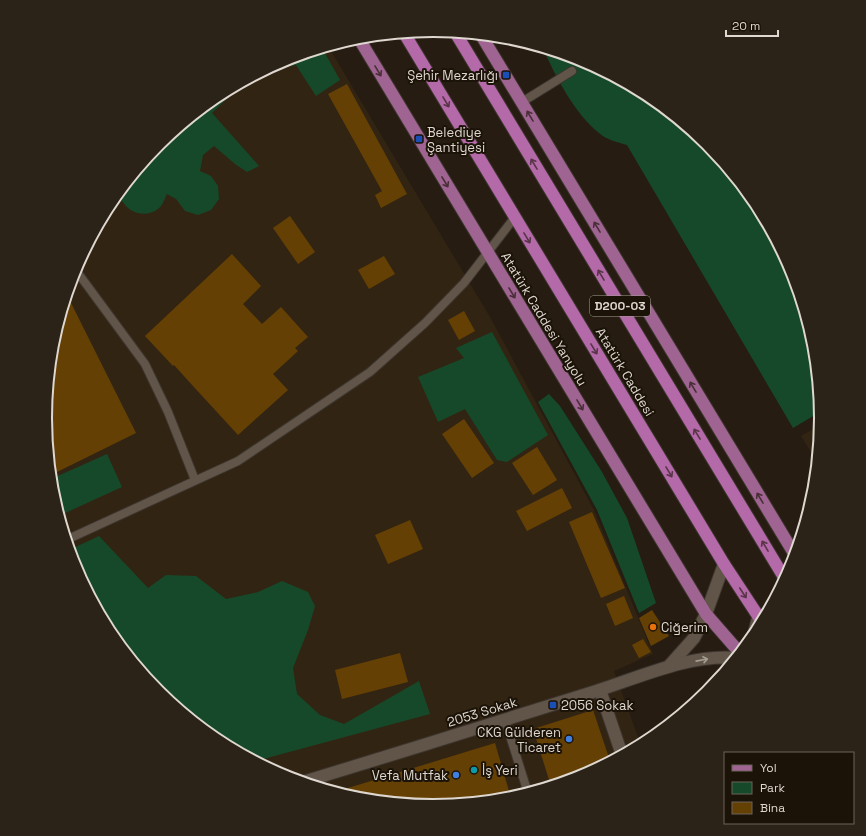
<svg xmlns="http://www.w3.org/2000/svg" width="866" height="836" viewBox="0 0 866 836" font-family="'Space Grotesk',sans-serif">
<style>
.built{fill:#322412}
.green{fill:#16492a}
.building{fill:#654004}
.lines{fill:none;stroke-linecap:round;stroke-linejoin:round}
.service-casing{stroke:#3d352f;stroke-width:10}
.minor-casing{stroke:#3d352f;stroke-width:14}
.primary-casing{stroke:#3d352f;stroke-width:14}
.trunk-casing{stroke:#3d352f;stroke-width:14}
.service{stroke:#605548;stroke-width:8}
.minor{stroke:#605548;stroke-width:12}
.primary{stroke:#9f6491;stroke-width:12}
.trunk{stroke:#b469a9;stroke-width:12}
.oneway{stroke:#4a2f38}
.oneway2{stroke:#593548}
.oneway3{stroke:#a59d93}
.transit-dot{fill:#1a4fb4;stroke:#1c1308;stroke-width:1.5}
.food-dot{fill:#e8710a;stroke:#1c1308;stroke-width:1.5}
.shop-dot{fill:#3f7fe0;stroke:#1c1308;stroke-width:1.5}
.culture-dot{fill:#0f9aa8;stroke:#1c1308;stroke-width:1.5}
.labels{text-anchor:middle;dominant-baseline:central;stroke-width:4;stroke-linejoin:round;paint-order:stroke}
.shield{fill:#1c1308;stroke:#a49d94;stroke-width:1}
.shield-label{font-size:12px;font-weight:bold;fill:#ded8d0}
.poi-label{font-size:13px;fill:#ded8d0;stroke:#1c1308;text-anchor:start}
.street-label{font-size:13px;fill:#ded8d0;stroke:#1c1308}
.rim{fill:none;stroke:#ded8d0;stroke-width:2}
</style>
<rect width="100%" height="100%" fill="#261c11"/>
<g class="built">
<polygon points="328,46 490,317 594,510 653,654 614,671 641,745 581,777 508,799 433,806 357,798 284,776 217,740 158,692 110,633 74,566 52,493 45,418 53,342 75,269 111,202 159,143 218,95 285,59"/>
<polygon points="820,425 817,462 801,436"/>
</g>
<g class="green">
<polygon points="322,48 340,80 316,96 296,65 259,73 285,59"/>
<path d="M543 48 582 60 649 96 708 144 756 203 792 270 814 343 820 412 793 428 627 145C617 142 607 140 599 133 575 114 555 76 543 48Z"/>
<path d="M245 81 212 113 259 166 247 172 235 164 214 146 203 155 200 171 211 176 218 186 219 199 211 210 198 215 185 211 176 199 167 194C165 197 164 202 161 206 153 216 136 216 127 207 123 203 121 198 115 197L159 143 218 95Z"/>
<polygon points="492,332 548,435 507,462 497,460 465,409 438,422 418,377 464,358 456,348"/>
<polygon points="549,394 560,406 602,472 627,518 656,603 639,613 597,510 538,402"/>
<polygon points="107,454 122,487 63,514 52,491 51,479"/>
<polygon points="99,536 148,588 166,575 196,576 226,599 258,592 282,581 308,592 315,606 308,630 293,668 297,694 320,715 344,724 419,681 430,714 256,761 217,740 158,692 110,633 74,566 69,550"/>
</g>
<g class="building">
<polygon points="347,84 407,194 381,208 375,195 382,191 328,94"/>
<polygon points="290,216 315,252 298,264 273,228"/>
<polygon points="232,254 261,286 243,304 262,324 281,307 308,337 295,348 298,351 273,374 288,390 238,435 193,386 174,365 173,366 145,336"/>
<polygon points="384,256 395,274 369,289 358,270"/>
<polygon points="71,303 136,433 51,475 45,418 53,342 63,307"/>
<polygon points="464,311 475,331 459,340 448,320"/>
<polygon points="464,419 494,463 472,478 442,434"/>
<polygon points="537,447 557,480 533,495 512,463"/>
<polygon points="562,488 572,508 527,531 516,511"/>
<polygon points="592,512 625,588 601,598 569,522"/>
<polygon points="410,520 423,549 388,564 375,535"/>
<polygon points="624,596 633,618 615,626 606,604"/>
<polygon points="652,610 669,636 651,646 639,618"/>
<polygon points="643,639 651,652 639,658 632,645"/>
<polygon points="400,653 408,682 342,699 335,670"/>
<polygon points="593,710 610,761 581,777 551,786 533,729"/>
<polygon points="495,743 511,798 433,806 357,798 335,792"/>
</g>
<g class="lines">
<defs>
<g id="service">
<polyline points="522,102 572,71"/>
<polyline points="75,269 145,364 168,412 195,480"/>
<polyline points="66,540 238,461 370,372 425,323 464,283 515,217"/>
<polyline points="750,641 757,614"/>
<polyline points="505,720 528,793"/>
</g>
<g id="minor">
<polyline points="669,666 694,638 706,614 724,564"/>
<polyline points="600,690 622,755"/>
<path d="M303 782C399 753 494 723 590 693 633 680 690 653 736 658"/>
</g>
<g id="primary">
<polyline points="481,35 795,555"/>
<polyline points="358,37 706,614 740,653"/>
</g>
<g id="trunk">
<polyline points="455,32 785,579"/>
<polyline points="404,33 724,564 762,622"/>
</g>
</defs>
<use href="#service" class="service-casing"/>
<use href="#minor" class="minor-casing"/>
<use href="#primary" class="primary-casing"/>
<use href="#trunk" class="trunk-casing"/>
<use href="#service" class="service"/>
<use href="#minor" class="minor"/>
<use href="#primary" class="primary"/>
<use href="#trunk" class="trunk"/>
</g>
<defs><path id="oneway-shaft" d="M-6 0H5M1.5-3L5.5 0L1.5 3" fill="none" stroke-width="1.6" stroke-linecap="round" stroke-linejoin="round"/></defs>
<g class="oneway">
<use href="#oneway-shaft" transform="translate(378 71) rotate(59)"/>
<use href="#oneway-shaft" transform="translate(530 116) rotate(-121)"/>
<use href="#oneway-shaft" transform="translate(445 182) rotate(59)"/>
<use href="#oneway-shaft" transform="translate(597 227) rotate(-121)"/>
<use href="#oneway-shaft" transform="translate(512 293) rotate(59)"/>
<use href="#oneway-shaft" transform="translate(693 387) rotate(-121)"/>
<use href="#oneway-shaft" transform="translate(580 405) rotate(59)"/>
<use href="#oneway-shaft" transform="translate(760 498) rotate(-121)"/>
</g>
<g class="oneway2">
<use href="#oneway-shaft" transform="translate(446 102) rotate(59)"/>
<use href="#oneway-shaft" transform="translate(534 164) rotate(-121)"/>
<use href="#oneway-shaft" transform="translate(527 238) rotate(59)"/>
<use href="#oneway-shaft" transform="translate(601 275) rotate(-121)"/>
<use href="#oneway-shaft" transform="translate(594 349) rotate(59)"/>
<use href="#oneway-shaft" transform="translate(697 434) rotate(-121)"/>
<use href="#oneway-shaft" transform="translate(669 472) rotate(59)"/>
<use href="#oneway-shaft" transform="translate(765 546) rotate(-121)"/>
<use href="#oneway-shaft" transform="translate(743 593) rotate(57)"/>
</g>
<use class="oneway3" href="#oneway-shaft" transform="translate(702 660) rotate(-11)"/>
<g class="transit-dot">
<rect x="502" y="71" width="8" height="8" rx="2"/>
<rect x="415" y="135" width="8" height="8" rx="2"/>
<rect x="549" y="701" width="8" height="8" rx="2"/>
</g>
<circle class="food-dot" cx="653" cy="627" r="4"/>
<g class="shop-dot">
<circle cx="569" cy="739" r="4"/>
<circle cx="456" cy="775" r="4"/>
</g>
<circle class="culture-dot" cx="474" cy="770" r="4"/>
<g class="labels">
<rect class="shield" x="590" y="296" width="60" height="20" rx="3"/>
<g class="shield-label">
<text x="620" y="306">D200-03</text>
</g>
<g class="poi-label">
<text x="498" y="75" text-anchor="end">Şehir Mezarlığı</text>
<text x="427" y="132">Belediye<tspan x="427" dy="15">Şantiyesi</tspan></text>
<text x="661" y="627">Ciğerim</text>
<text x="561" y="705">2056 Sokak</text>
<text x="561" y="732" text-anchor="end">CKG Gülderen<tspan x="561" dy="15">Ticaret</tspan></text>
<text x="482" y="770">İş Yeri</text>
<text x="448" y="775" text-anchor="end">Vefa Mutfak</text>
</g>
<g class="street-label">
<text transform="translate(544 319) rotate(59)">Atatürk Caddesi Yanyolu</text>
<text transform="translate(625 372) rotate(59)">Atatürk Caddesi</text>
<text transform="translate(482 712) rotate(-17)">2053 Sokak</text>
</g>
</g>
<path d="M0 0H866V836H0ZM52 418a381 381 0 1 1 762 0a381 381 0 1 1-762 0Z" fill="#2c2318" fill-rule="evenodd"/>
<path class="rim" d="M52 418a381 381 0 1 1 762 0a381 381 0 1 1-762 0Z"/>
<rect x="724" y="752" width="130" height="72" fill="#1c1308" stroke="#6a6258"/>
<rect x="732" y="765" width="20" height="6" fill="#9f6491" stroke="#6a6258"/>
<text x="760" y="772" font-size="12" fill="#ded8d0">Yol</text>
<rect x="732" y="782" width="20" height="12" fill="#16492a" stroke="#6a6258"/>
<text x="760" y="792" font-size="12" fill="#ded8d0">Park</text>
<rect x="732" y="802" width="20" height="12" fill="#654004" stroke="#6a6258"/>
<text x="760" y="812" font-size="12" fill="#ded8d0">Bina</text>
<path d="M726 30v6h52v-6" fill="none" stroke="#ded8d0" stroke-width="2"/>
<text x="732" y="30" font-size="12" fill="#ded8d0" stroke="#1c1308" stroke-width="3" paint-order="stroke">20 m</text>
</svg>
